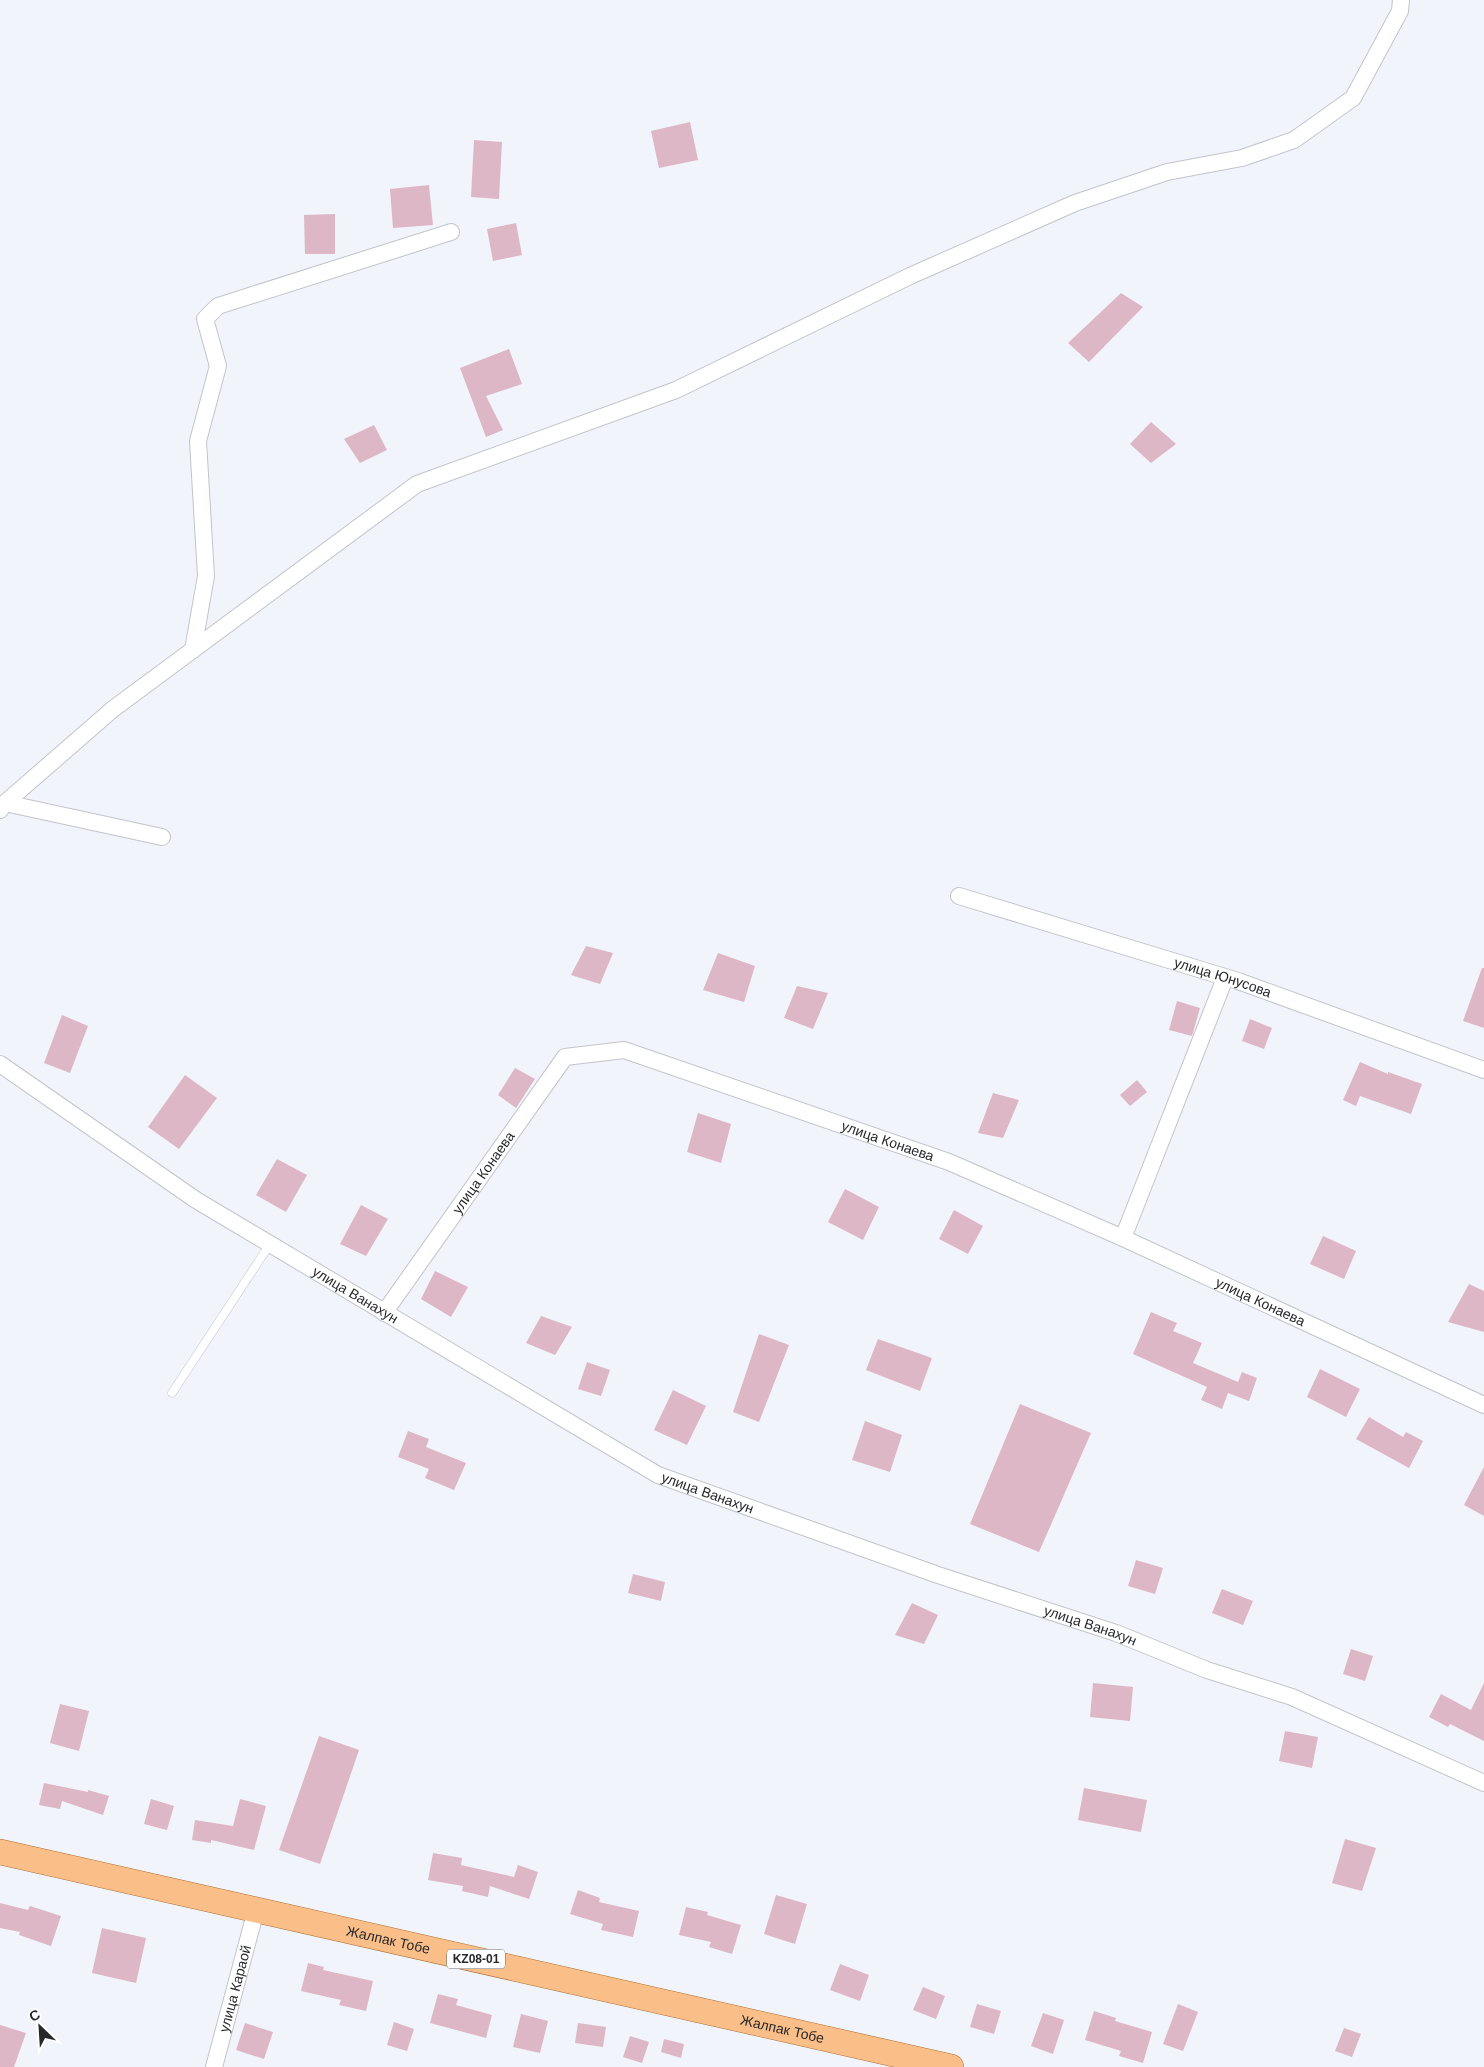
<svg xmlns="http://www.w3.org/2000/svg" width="1484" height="2067" viewBox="0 0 1484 2067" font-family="Helvetica,sans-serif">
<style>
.building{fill:#deb7c6}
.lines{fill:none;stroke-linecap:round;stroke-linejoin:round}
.service-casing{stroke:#c1c5cb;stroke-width:9}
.minor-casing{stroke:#c1c5cb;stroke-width:18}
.primary-casing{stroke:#ae6f33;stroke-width:26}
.service{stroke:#fff;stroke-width:8}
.minor{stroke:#fff;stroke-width:16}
.primary{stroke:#fabf88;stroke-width:25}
.labels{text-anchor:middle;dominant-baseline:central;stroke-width:4;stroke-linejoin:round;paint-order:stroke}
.shield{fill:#fff;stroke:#68686a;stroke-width:1}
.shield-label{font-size:12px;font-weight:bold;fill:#27282a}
.street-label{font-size:14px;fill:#27282a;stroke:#fff}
</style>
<rect width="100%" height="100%" fill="#f1f4fa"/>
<g class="building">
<polygon points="690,122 698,160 659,168 651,131"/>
<polygon points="474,140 502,142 499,199 471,197"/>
<polygon points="429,185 433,225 393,228 390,189"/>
<polygon points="335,214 335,254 305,254 304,215"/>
<polygon points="516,223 522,255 493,261 487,229"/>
<polygon points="1121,293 1143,307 1089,362 1068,343"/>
<polygon points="509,349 522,384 486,396 503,430 486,437 460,368"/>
<polygon points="1151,422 1176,444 1151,463 1130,444"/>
<polygon points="374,425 387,450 360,463 344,439"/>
<polygon points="586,946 613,953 600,984 571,975"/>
<polygon points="718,953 755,966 744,1002 703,990"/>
<polygon points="1482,968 1484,968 1484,1028 1463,1021"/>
<polygon points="797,986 828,993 813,1029 784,1018"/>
<polygon points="1177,1001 1200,1008 1192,1036 1169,1030"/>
<polygon points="62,1015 88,1026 70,1073 44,1063"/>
<polygon points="1250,1019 1272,1028 1264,1049 1242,1041"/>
<polygon points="1360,1062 1388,1074 1388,1072 1422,1084 1411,1114 1360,1096 1356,1106 1343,1100"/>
<polygon points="515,1068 535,1079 516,1108 498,1095"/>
<polygon points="185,1075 217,1098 179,1149 148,1127"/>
<polygon points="1137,1080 1147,1092 1130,1106 1120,1095"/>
<polygon points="993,1093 1019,1100 1003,1138 978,1133"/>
<polygon points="698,1113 731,1124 721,1163 687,1152"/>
<polygon points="277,1159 307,1175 286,1212 256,1195"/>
<polygon points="845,1189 879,1207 863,1240 828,1222"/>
<polygon points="361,1205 388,1219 366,1256 340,1244"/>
<polygon points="954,1210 983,1226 968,1254 939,1239"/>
<polygon points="1323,1236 1356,1251 1344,1279 1310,1264"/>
<polygon points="435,1271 468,1287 451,1317 421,1299"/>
<polygon points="1469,1284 1484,1291 1484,1332 1448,1322"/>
<polygon points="1151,1312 1177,1323 1173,1331 1202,1343 1193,1363 1238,1382 1242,1372 1257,1378 1249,1401 1228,1393 1222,1409 1201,1400 1207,1387 1133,1354"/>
<polygon points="541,1316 572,1327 555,1355 526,1343"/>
<polygon points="759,1334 789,1345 759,1422 733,1412"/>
<polygon points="878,1339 932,1358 920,1391 866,1370"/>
<polygon points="587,1362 610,1370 601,1396 578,1389"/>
<polygon points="1320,1369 1360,1389 1346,1417 1307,1397"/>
<polygon points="673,1390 706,1406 687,1445 654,1430"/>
<polygon points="1020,1404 1091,1433 1039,1552 970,1524"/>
<polygon points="1369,1417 1403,1437 1406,1432 1423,1441 1409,1468 1356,1439"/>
<polygon points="865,1421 902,1435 890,1472 852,1460"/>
<polygon points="408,1431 429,1439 426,1447 466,1463 454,1490 425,1478 429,1469 398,1457"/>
<polygon points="1484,1467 1484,1516 1464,1505"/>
<polygon points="1136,1560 1163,1568 1155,1594 1128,1586"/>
<polygon points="633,1574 665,1582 661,1601 628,1593"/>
<polygon points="1222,1589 1253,1601 1243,1625 1212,1613"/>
<polygon points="912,1603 938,1615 924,1644 895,1635"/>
<polygon points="1351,1649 1373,1656 1365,1681 1343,1674"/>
<polygon points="1093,1683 1133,1687 1130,1721 1090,1717"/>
<polygon points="1484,1683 1484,1741 1450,1724 1448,1727 1429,1717 1441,1694 1471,1710"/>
<polygon points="60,1704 89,1711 79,1751 50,1743"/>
<polygon points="1285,1731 1318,1737 1312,1768 1279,1761"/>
<polygon points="319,1736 359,1750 320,1864 279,1850"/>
<polygon points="44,1783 88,1792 88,1790 109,1796 103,1815 62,1801 60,1809 39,1805"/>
<polygon points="1084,1788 1147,1800 1141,1832 1078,1820"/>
<polygon points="151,1799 174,1806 167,1830 144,1824"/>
<polygon points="240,1799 266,1806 254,1850 211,1840 211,1843 192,1840 195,1820 233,1826"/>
<polygon points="1345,1839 1376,1848 1362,1891 1332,1883"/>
<polygon points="433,1853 462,1858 461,1865 514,1877 518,1865 538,1872 529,1899 490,1886 488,1897 462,1891 463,1886 428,1880"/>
<polygon points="578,1890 600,1898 599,1902 639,1911 633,1937 601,1930 603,1924 570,1914"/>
<polygon points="776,1895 807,1904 795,1944 764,1934"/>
<polygon points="0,1903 28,1910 30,1906 61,1916 51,1946 19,1935 20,1932 0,1928"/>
<polygon points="686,1907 708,1912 707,1915 741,1925 732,1954 709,1947 711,1942 679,1935"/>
<polygon points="102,1928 146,1938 136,1983 92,1973"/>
<polygon points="308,1963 324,1967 323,1970 373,1981 366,2011 339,2005 341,2000 301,1991"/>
<polygon points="840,1964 869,1975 860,2001 830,1990"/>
<polygon points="923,1987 945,1996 936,2019 913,2010"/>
<polygon points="438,1994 458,1999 456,2005 492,2015 486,2038 430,2023"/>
<polygon points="977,2004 1001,2011 994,2034 970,2027"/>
<polygon points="1178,2004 1198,2012 1183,2051 1163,2044"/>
<polygon points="1094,2011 1116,2018 1115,2021 1152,2032 1143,2063 1119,2056 1121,2051 1085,2040"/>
<polygon points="1043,2013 1064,2020 1053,2054 1031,2046"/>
<polygon points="521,2014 548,2021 540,2053 513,2047"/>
<polygon points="394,2022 414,2029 407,2051 387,2045"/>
<polygon points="245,2023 273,2032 264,2059 236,2050"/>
<polygon points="578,2023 606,2027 603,2047 575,2043"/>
<polygon points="0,2025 26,2033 14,2067 0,2067"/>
<polygon points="1344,2028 1361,2034 1352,2057 1335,2051"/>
<polygon points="630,2036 649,2042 642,2063 623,2057"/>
<polygon points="664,2039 684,2044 681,2058 661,2052"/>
</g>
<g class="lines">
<defs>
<polyline id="service" points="172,1393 270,1244"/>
<g id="minor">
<polyline points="193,650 206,576 198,441 218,366 205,319 218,306 451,232"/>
<polyline points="5,803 162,837"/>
<polyline points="0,810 5,803 113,709 417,484 676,390 910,276 1075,203 1167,172 1242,158 1294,140 1353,98 1400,11 1401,0"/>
<path id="s1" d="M959 896 1238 981 1484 1070"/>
<path id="s2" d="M0 1064 196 1200 658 1475 938 1575 1116 1633 1207 1670 1292 1697 1484 1783"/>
<polyline points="1123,1238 1225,978"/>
<path id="s3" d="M384 1313 565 1057 624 1050 949 1162 1123 1238 1484 1405"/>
<path id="s4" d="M214 2067 256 1910"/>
</g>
<g id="primary">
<path id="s5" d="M0 1852 951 2067"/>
</g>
</defs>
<use href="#service" class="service-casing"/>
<use href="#minor" class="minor-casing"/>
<use href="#primary" class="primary-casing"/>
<use href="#service" class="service"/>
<use href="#minor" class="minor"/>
<use href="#primary" class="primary"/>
</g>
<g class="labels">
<rect class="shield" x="447" y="1949.5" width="58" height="19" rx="4"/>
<g class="shield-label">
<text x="476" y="1959">KZ08-01</text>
</g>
<g class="street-label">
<text stroke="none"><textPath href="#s1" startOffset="276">улица Юнусова</textPath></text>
<text stroke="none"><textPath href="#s3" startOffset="652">улица Конаева</textPath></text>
<text stroke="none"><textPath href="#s3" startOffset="172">улица Конаева</textPath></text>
<text stroke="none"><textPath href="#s2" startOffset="424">улица Ванахун</textPath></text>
<text stroke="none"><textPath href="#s3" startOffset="1058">улица Конаева</textPath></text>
<text stroke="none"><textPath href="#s2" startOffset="829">улица Ванахун</textPath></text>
<text stroke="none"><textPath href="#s2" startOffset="1234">улица Ванахун</textPath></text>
<text stroke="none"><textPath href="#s5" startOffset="398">Жалпак Тобе</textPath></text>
<text stroke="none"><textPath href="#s4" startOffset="81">улица Караой</textPath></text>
<text stroke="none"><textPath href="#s5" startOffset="802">Жалпак Тобе</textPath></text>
</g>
</g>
<g transform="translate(40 2027) rotate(335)" stroke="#ffffff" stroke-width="4" paint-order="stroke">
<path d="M0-4L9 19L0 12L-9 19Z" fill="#27282a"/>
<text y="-8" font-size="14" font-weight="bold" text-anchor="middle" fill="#27282a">С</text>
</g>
</svg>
